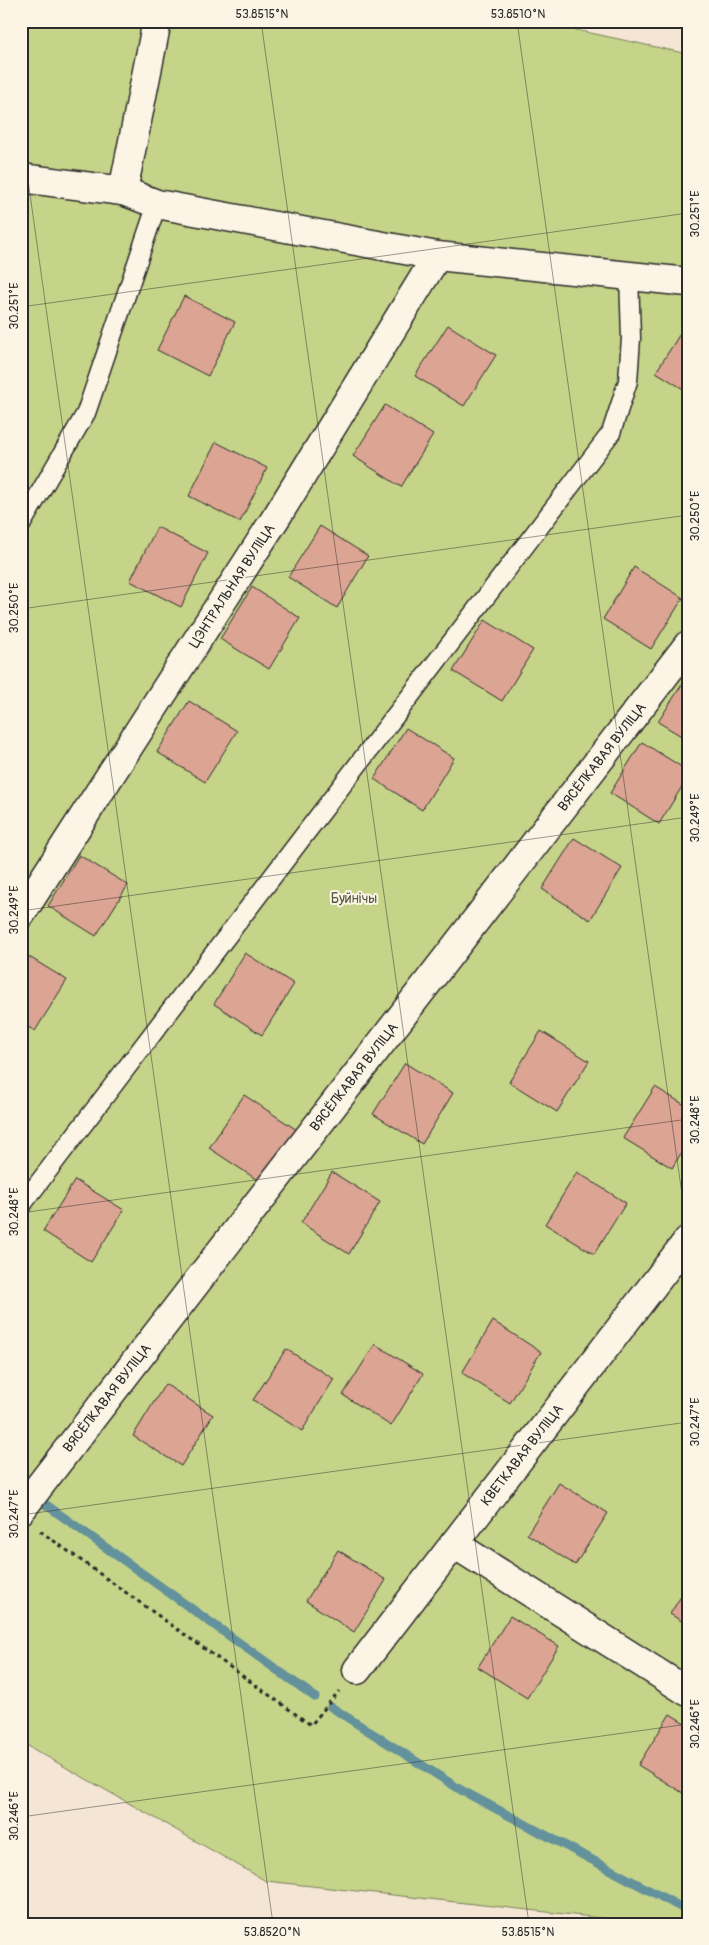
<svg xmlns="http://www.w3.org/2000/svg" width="709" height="1945" viewBox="0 0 709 1945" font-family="Pangolin,sans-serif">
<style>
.green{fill:#c5d488;stroke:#78805a}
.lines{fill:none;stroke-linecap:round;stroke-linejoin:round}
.stream{stroke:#63929c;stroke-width:9}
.building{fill:#dba493;stroke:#2b2b2b}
.lane-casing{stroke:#2b2b2b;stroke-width:21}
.street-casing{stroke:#2b2b2b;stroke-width:31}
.path{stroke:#2b2b2b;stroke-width:3;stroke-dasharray:4 4;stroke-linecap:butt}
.lane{stroke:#fcf5e5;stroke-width:18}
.street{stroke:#fcf5e5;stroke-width:28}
.ticks{fill:none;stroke:#2b2b2b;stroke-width:1;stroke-opacity:0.45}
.labels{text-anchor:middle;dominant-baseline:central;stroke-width:4;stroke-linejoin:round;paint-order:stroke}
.street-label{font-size:14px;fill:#2b2b2b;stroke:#fcf5e5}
.park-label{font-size:14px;fill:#525542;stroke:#fcf5e5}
.neatline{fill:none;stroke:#2b2b2b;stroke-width:2}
.ticks-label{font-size:12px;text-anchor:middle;fill:#2b2b2b}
</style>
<rect width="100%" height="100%" fill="#f5e5d5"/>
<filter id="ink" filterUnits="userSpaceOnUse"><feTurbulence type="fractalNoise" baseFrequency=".02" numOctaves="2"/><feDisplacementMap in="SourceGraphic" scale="10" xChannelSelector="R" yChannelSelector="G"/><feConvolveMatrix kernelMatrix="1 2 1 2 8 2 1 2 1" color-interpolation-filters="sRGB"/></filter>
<g filter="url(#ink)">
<polygon class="green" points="21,21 535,21 688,54 688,1924 655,1924 266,1881 21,1742"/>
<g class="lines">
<g class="stream">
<polyline points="45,1504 315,1697"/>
<polyline points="331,1707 461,1790 688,1911"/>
</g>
</g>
<g class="building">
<polygon points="184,296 235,322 208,376 157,350"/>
<polygon points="688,321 688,392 656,372"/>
<polygon points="448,325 496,355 464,406 415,376"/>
<polygon points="385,405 433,435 401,487 353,456"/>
<polygon points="216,442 267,468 240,522 189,496"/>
<polygon points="320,526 368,556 337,608 288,577"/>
<polygon points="157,527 208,553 181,607 130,581"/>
<polygon points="634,567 683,598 651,649 603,619"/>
<polygon points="252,587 300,618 269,669 220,639"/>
<polygon points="485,620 533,650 502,701 453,671"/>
<polygon points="688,675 688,740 658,722"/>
<polygon points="189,701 237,731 205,782 157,752"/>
<polygon points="406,728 454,758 422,810 374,779"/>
<polygon points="642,742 688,771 688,777 659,824 610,793"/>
<polygon points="574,838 622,868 590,920 542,889"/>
<polygon points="79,855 128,885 96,936 48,906"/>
<polygon points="21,952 67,980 35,1031 21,1023"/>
<polygon points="245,953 294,984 262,1035 214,1004"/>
<polygon points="541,1031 589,1061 557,1112 509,1082"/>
<polygon points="405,1063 453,1093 422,1144 373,1114"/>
<polygon points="655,1087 688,1107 688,1142 672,1168 623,1138"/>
<polygon points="244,1095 297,1130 262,1183 209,1148"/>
<polygon points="332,1172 380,1202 349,1254 301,1223"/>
<polygon points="577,1172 626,1203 594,1254 545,1224"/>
<polygon points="75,1180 124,1210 91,1262 43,1231"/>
<polygon points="493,1321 541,1352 510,1403 462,1373"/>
<polygon points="375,1344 423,1374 391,1426 343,1395"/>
<polygon points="286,1349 334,1379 302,1431 253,1400"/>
<polygon points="165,1384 213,1415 181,1466 133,1436"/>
<polygon points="559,1483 608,1513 575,1565 527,1534"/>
<polygon points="338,1550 386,1580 354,1632 306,1601"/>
<polygon points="688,1585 688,1625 670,1614"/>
<polygon points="510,1616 559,1646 527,1698 478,1667"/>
<polygon points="670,1714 688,1725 686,1795 638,1765"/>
</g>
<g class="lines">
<defs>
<g id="lane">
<polyline points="21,525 86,413 157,204"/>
<polyline points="21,1206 611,433 628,381 631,338 629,274"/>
</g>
<g id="street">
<polyline points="21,178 123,191 157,204 437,256 688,282"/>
<polyline points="123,191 157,21"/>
<polyline points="21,914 279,513 437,256"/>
<polyline points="21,1510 688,645"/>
<polyline points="454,1544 688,1692"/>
<polyline points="357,1670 688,1240"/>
</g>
</defs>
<use href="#lane" class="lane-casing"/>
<use href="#street" class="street-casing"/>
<polyline class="path" points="40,1531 311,1725 339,1691"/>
<use href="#lane" class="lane"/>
<use href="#street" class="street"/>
</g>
</g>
<path class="ticks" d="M261 21 529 1924M517 21 688 1237M21 130 273 1924M21 307 688 213M21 609 688 515M21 911 688 817M21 1213 688 1119M21 1515 688 1422M21 1817 688 1724"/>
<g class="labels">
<g class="street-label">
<text transform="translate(232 586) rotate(-57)">ЦЭНТРАЛЬНАЯ ВУЛІЦА</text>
<text transform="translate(602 757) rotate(-52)">ВЯСЁЛКАВАЯ ВУЛІЦА</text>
<text transform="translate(354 1077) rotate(-52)">ВЯСЁЛКАВАЯ ВУЛІЦА</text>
<text transform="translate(107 1398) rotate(-52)">ВЯСЁЛКАВАЯ ВУЛІЦА</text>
<text transform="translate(522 1455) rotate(-52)">КВЕТКАВАЯ ВУЛІЦА</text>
</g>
<g class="park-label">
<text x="354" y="898">Буйнічы</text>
</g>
</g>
<rect width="709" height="1945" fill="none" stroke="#fcf5e5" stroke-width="55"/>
<rect x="28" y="28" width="654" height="1890" class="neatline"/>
<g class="ticks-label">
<text x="262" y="18">53.8515°N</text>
<text x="518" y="18">53.8510°N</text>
<text transform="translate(695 214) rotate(-90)" y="4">30.251°E</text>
<text transform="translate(14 306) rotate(-90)" y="4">30.251°E</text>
<text transform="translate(695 516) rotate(-90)" y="4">30.250°E</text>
<text transform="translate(14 608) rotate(-90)" y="4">30.250°E</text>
<text transform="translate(695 818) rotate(-90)" y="4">30.249°E</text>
<text transform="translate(14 910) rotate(-90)" y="4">30.249°E</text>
<text transform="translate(695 1120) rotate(-90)" y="4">30.248°E</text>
<text transform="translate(14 1212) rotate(-90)" y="4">30.248°E</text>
<text transform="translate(695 1422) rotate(-90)" y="4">30.247°E</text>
<text transform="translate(14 1514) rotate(-90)" y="4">30.247°E</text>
<text transform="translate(695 1724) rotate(-90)" y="4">30.246°E</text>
<text transform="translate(14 1816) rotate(-90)" y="4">30.246°E</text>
<text x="272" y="1936">53.8520°N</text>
<text x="528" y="1936">53.8515°N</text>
</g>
</svg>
